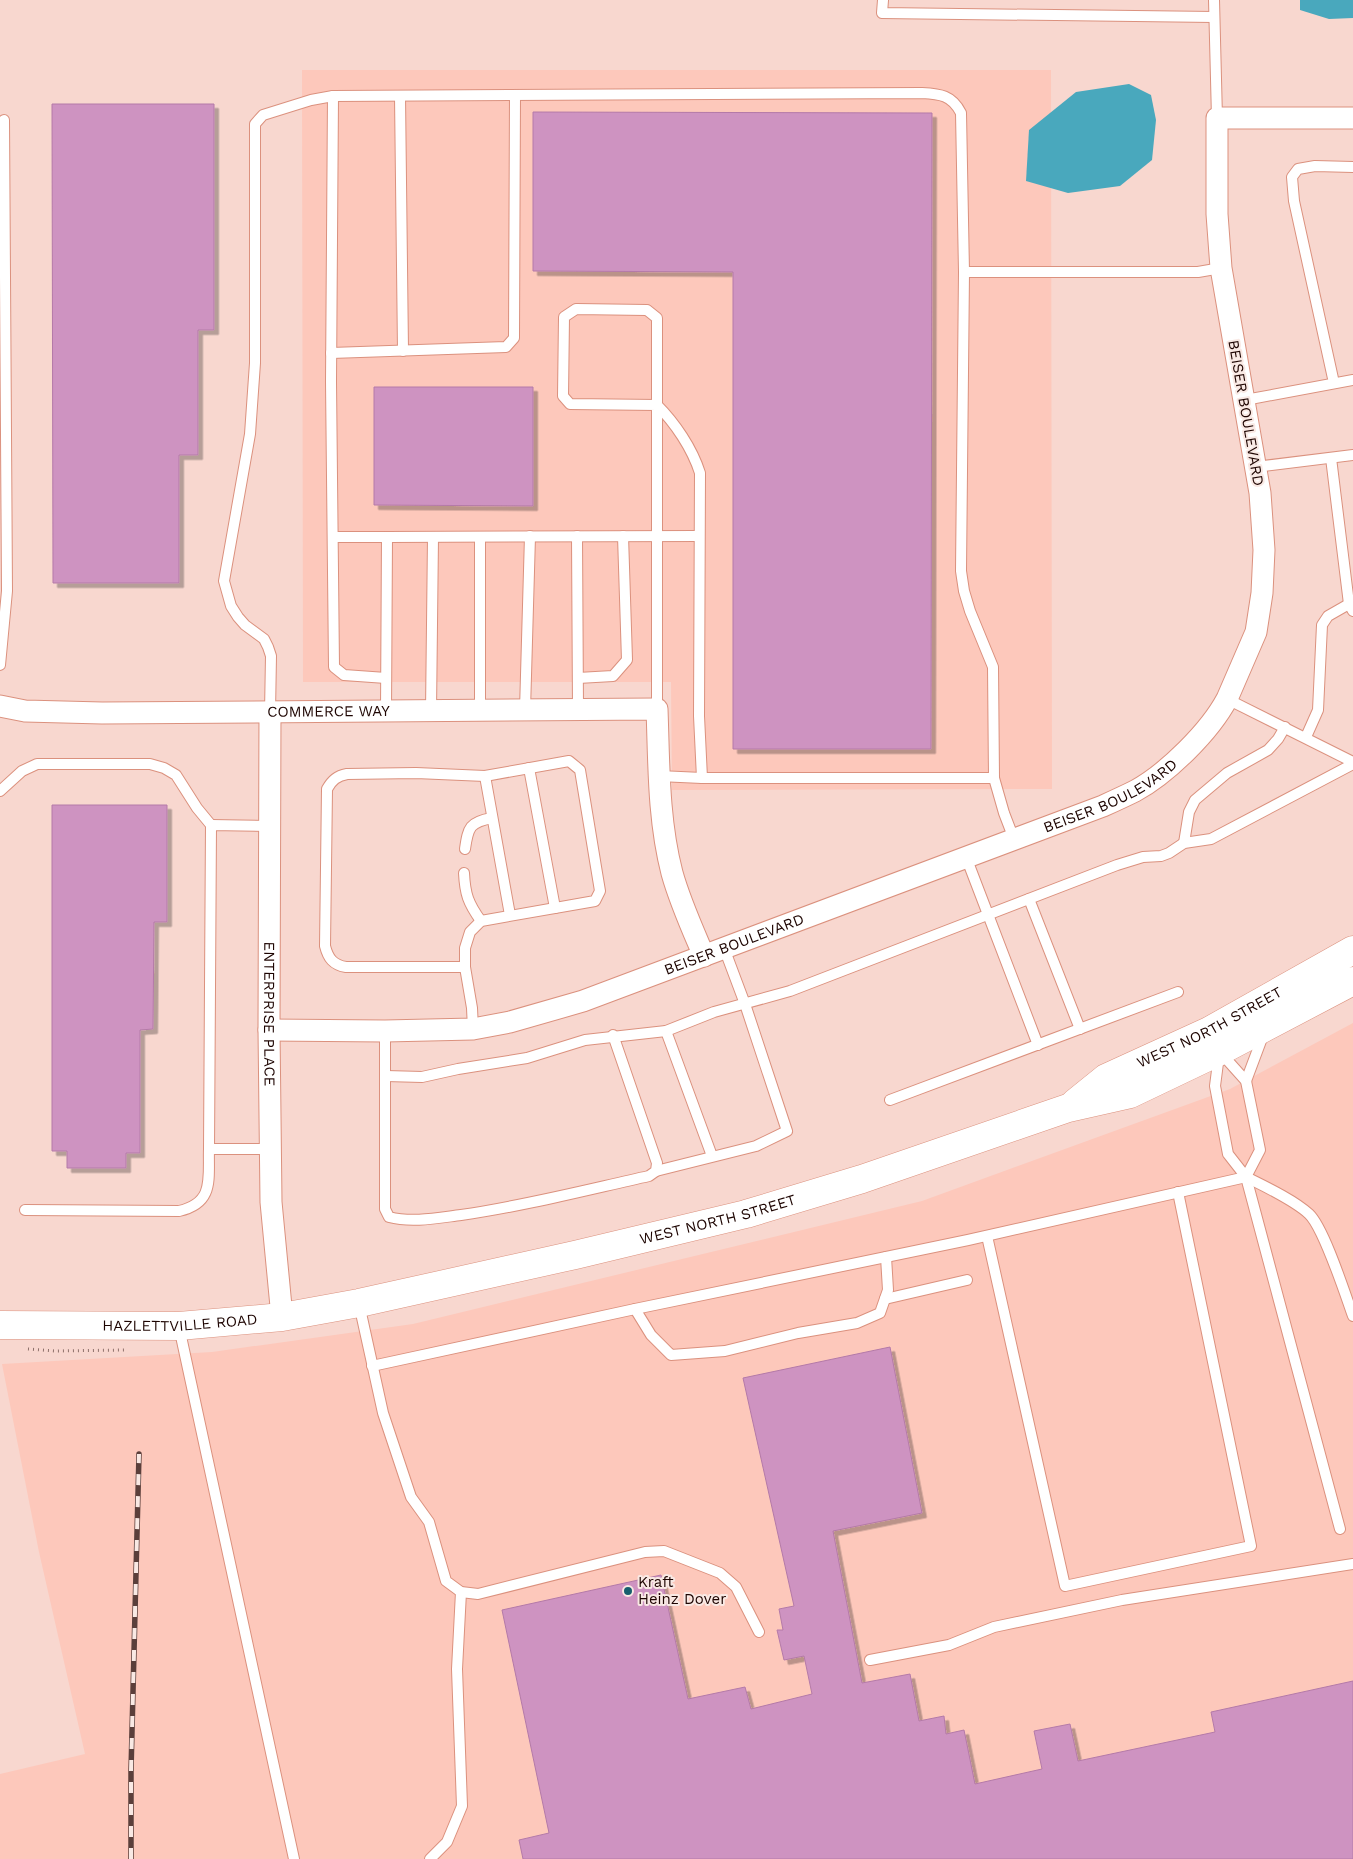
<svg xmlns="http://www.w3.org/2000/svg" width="1353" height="1859" viewBox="0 0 1353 1859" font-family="'Work Sans',sans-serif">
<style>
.built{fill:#fdc8bb}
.water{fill:#49a8bd}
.building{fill:#ce93c1;stroke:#b47aa8;filter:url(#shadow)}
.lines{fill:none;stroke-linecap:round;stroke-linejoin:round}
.service-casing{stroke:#db917e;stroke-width:12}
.minor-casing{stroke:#db917e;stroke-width:23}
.secondary-casing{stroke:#db917e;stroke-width:29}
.path{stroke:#8d706a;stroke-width:3;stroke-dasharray:1 4;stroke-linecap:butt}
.service{stroke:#fff;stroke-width:10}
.minor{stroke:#fff;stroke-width:21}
.secondary{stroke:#fff;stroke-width:28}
.rail-casing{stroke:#5b3f3b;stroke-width:5.5}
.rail{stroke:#f9e9e4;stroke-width:4;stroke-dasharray:11;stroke-linecap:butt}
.poi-dot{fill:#165f6e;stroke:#f9e9e4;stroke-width:2}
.labels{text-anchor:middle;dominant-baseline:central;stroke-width:4;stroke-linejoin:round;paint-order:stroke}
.street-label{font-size:15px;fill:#1d0401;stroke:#f9e9e4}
.poi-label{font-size:15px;fill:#1d0401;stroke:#f9e9e4;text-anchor:start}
</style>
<defs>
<filter id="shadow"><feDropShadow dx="4.5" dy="4.5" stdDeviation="0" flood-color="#0004"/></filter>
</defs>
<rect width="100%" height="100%" fill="#f8d7cf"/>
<g class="built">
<polygon points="302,70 1051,70 1052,789 672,790 671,682 303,682"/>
<polygon points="1353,1023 1353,1859 0,1859 0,1774 85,1754 39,1552 2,1364 212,1352 413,1324 922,1201 1230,1089"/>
</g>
<g class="water">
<polygon points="1300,0 1353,0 1353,18 1329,19 1300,10"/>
<polygon points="1129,84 1151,95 1156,120 1152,160 1120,186 1068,193 1026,181 1029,130 1076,92"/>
</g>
<g class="building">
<polygon points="52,104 214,104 214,330 198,330 198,455 179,455 179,583 53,583"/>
<polygon points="533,112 932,113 931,749 733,749 733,272 533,271"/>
<polygon points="374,387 533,387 533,506 374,505"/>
<polygon points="52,805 167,805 167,922 154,922 153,1029 140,1030 140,1153 126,1153 126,1168 67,1168 67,1151 52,1151"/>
<polygon points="890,1347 922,1513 833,1531 862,1683 910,1674 919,1721 944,1716 946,1734 964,1730 975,1784 1042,1769 1034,1731 1070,1724 1078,1761 1215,1732 1211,1712 1353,1681 1353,1859 523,1859 519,1840 549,1833 502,1610 661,1575 688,1699 745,1687 751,1709 812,1694 804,1656 784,1660 777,1630 783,1630 779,1609 794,1606 743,1378"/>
</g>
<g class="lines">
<defs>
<g id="service">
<polyline points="883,0 882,13 1214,17"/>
<polyline points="1214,0 1217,118"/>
<polyline points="333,96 331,382 334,667 344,675 386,678"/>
<polyline points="400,96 403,351"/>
<polyline points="964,272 1198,272 1221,268"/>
<polyline points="331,353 506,347 514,338 515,95"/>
<polyline points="1334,383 1294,201 1292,177 1298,169 1315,166 1353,167"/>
<polyline points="1245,400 1353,380"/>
<polyline points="1331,458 1349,604 1353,611"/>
<polyline points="1255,467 1353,455"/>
<polyline points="577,536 578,709"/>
<polyline points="333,537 387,537"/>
<polyline points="480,537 480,710"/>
<polyline points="0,665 7,591 4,120"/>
<polyline points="578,678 613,676 627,660 623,536"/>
<polyline points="1227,699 1353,762"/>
<polyline points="525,710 530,536"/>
<polyline points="386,711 387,537 699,536"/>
<polyline points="431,711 433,537"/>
<path d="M270 712 271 656 268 647 264 639 245 625 238 617 231 606 224 581 250 434 255 363V124L263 115 311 100 333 96 922 93C940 94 952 95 961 113L964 272 961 571 964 591 970 611 993 667 994 778H702L699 716 700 473C692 448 675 423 657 405L570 404 563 396 564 317 576 309 647 310 657 318C657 448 657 578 657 709"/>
<polyline points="1306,737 1318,710 1322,625 1328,616 1349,604"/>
<polyline points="529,768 555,908"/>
<polyline points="485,776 510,915"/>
<polyline points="659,776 702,778"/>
<polyline points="994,778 1004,813 1014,839"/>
<polyline points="0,791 22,771 37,764 150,764 164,768 176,775 197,808 211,825"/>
<polyline points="1184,843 1189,812 1195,800 1227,773 1268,750 1278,739 1285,727"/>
<path d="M465 849C468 827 470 822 492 818"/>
<polyline points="966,857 1038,1045"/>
<path d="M464 873C465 894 468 903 481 921"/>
<polyline points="1029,899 1080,1029"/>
<path d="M465 967H346C333 965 328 958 325 946L327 789C332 780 337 776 347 774L416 773 485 776 569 761 580 770 600 891 595 901 481 921 470 932 465 948V967L472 1008 473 1029"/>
<path d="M385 1031V1209L389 1217C412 1223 437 1218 461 1215 524 1206 586 1190 649 1176L656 1171 657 1163 613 1035"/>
<polyline points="666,1031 712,1156"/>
<polyline points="1219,1055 1215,1086 1228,1154 1246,1177 1260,1150 1246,1081 1220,1052"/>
<polyline points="386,1076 422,1077 458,1069 527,1058 585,1040 666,1031 714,1012 790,991 1117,865 1143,857 1161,856 1169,853 1184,843 1211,839 1353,764"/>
<polyline points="1246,1081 1264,1033"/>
<polyline points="890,1100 1178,992"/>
<polyline points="270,1149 209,1149 211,825 271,826"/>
<polyline points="656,1171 756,1146 787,1131 745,1004 724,948"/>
<polyline points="1246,1177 1340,1529"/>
<path d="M25 1210 179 1211C215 1203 208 1178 209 1149"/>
<polyline points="987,1236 1065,1586 1251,1546 1178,1192"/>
<polyline points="885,1299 967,1280"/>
<polyline points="359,1304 383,1413 411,1497 429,1522 446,1581 461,1592 478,1594 645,1552 664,1551 720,1573 736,1587 759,1632"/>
<polyline points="635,1309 651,1335 671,1355 725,1351 798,1333 857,1323 880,1313 888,1290 886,1257"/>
<polyline points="179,1327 294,1859"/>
<path d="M372 1366 635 1309 968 1240 1246 1177C1264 1186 1294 1200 1309 1214 1324 1228 1345 1294 1353 1316"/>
<polyline points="870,1660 949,1645 994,1627 1122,1600 1353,1564"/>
<polyline points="430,1859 447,1842 462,1806 457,1669 461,1592"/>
</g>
<g id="minor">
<path id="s1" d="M0 706 25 711 102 713 657 709C659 763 658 819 672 873 680 902 692 928 704 956"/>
<path id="s2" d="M270 712 269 1030 271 1202 282 1317"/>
<path id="s3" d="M269 1030 385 1031 473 1029 510 1022 583 1001 1103 806C1114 801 1125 796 1135 791 1168 773 1210 731 1227 699L1256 632 1262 593 1264 550 1260 493 1221 268 1217 214V118H1353"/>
</g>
<g id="secondary">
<path id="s4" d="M1075 1103 1106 1078 1209 1031 1353 950"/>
<path id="s5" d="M0 1325 179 1326 282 1317 359 1303 575 1255 746 1214 862 1179 1068 1108 1130 1094 1220 1051 1353 981"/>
</g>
</defs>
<use href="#service" class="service-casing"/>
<use href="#minor" class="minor-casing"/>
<use href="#secondary" class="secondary-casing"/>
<polyline class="path" points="28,1349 55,1351 124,1350"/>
<use href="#service" class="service"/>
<use href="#minor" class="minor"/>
<use href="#secondary" class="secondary"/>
<defs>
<polyline id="rail" points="131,1859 131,1771 139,1454"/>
</defs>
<use href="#rail" class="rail-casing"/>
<use href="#rail" class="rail"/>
</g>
<circle class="poi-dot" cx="628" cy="1591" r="5"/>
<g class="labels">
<g class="street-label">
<text transform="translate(1246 413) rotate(80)">BEISER BOULEVARD</text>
<text stroke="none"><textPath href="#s1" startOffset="329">COMMERCE WAY</textPath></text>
<text stroke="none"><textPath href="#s3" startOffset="884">BEISER BOULEVARD</textPath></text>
<text stroke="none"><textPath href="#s3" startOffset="479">BEISER BOULEVARD</textPath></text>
<text stroke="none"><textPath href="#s2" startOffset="302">ENTERPRISE PLACE</textPath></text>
<text stroke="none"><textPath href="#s4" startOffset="155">WEST NORTH STREET</textPath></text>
<text stroke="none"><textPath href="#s5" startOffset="729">WEST NORTH STREET</textPath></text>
<text stroke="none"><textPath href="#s5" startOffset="180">HAZLETTVILLE ROAD</textPath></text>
</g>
<g class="poi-label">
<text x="638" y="1582">Kraft<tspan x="638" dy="17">Heinz Dover</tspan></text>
</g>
</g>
</svg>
